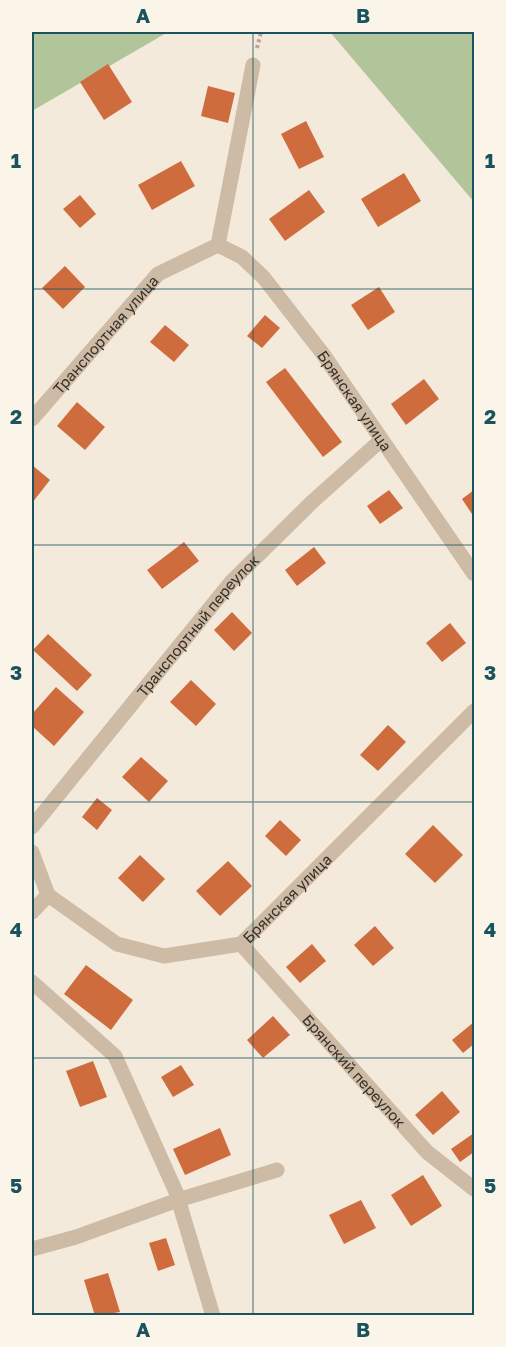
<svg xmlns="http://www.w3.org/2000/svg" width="506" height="1347" viewBox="0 0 506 1347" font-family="'Golos Text',sans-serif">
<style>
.green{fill:#b2c49a}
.building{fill:#cf6c3e}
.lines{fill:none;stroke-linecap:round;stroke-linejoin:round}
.path{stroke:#b9a590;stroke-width:4;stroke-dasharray:3 3;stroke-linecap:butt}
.minor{stroke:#cdbba6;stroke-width:15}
.grid{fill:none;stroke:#1a535d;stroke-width:1.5;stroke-opacity:0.55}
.labels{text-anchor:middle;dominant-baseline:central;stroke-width:4.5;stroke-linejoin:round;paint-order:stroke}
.street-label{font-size:15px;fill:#382e27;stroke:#fbf4e8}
.neatline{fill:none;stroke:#1a535d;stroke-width:2}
.grid-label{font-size:20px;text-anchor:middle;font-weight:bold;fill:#1a535d}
</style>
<rect width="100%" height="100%" fill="#f4eadb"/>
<g class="green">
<polygon points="32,32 168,32 32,111"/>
<polygon points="330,32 474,32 474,202"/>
</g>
<g class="building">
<polygon points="108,64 132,102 104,120 80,82"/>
<polygon points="208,86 235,93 228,123 201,116"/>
<polygon points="306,121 324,157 299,169 281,134"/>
<polygon points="181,161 195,186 152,210 138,185"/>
<polygon points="404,173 421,201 378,227 361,199"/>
<polygon points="309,190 325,212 285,241 269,219"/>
<polygon points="80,195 96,214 80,228 63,209"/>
<polygon points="65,266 85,287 63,309 42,288"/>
<polygon points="379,287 395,312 368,330 351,305"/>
<polygon points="265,315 280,328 262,348 247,336"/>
<polygon points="165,325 189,345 174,362 150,342"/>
<polygon points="285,368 342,442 323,457 266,382"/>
<polygon points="424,379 439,399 406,425 391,404"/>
<polygon points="77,402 105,427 85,450 57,426"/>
<polygon points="32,465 50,480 32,503"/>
<polygon points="389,490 403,508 380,524 367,506"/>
<polygon points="474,490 474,517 462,499"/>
<polygon points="184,542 199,561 162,589 147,570"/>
<polygon points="314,547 326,563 297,586 285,570"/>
<polygon points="232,612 252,633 234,651 214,630"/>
<polygon points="450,623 466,643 442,662 426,643"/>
<polygon points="48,634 92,675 77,691 33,650"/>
<polygon points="191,680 216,704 196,726 170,702"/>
<polygon points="56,687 84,712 54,746 32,726 32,714"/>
<polygon points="388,725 406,742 378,771 360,755"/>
<polygon points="141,757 168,781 149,802 122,777"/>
<polygon points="97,798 112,810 97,830 82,817"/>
<polygon points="280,820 301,840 286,856 265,836"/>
<polygon points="433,825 463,855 435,883 405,854"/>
<polygon points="140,855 165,879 143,902 118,878"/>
<polygon points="228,861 252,886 220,916 196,891"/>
<polygon points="375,926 394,948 373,966 354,945"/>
<polygon points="312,944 326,961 300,983 286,967"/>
<polygon points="86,965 133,1000 111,1030 64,994"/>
<polygon points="273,1016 290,1035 263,1058 247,1040"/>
<polygon points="474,1022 474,1044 463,1053 452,1040"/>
<polygon points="93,1061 107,1097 80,1107 66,1071"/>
<polygon points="181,1065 194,1085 173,1097 161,1077"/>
<polygon points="442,1091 460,1112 433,1135 415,1115"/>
<polygon points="220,1128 231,1155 185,1175 173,1149"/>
<polygon points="474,1133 474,1152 460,1162 451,1149"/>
<polygon points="423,1175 442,1206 411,1226 391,1195"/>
<polygon points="361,1200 376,1228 344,1244 329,1215"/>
<polygon points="166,1238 175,1265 158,1271 149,1243"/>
<polygon points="108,1273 120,1312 95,1316 84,1280"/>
</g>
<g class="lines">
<polyline class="path" points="257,48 261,32"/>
<g class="minor">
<path id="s1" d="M218 245 242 257 264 278 323 354 474 574"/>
<path id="s2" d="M32 419 158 274 218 245 253 65"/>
<path id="s3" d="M32 827 232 581 312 502 380 441"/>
<polyline points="32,852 48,895"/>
<path id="s4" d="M48 895 117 944 164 956 241 944 474 711"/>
<polyline points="32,912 48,895"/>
<path id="s5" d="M241 944 427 1152 474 1189"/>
<polyline points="32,982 115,1056 176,1192 213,1316"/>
<polyline points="32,1249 76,1237 178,1200 277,1170"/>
</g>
</g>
<path class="grid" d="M253 32V1316M32 289H474M32 545H474M32 802H474M32 1058H474"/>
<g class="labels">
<g class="street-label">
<text stroke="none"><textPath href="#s2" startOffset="112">Транспортная улица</textPath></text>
<text stroke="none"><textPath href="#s1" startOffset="210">Брянская улица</textPath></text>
<text stroke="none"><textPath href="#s3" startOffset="261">Транспортный переулок</textPath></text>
<text stroke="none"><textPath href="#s4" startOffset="276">Брянская улица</textPath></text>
<text stroke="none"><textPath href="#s5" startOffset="170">Брянский переулок</textPath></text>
</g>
</g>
<rect width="506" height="1347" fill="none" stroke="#fbf4e8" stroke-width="66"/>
<rect x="33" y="33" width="440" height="1281" class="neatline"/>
<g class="grid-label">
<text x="143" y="23">A</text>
<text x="363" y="23">B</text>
<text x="16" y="168">1</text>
<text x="490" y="168">1</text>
<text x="16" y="424">2</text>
<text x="490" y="424">2</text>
<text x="16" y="680">3</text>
<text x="490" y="680">3</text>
<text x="16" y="937">4</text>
<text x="490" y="937">4</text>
<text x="16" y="1193">5</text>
<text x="490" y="1193">5</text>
<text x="143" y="1337">A</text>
<text x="363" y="1337">B</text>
</g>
</svg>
